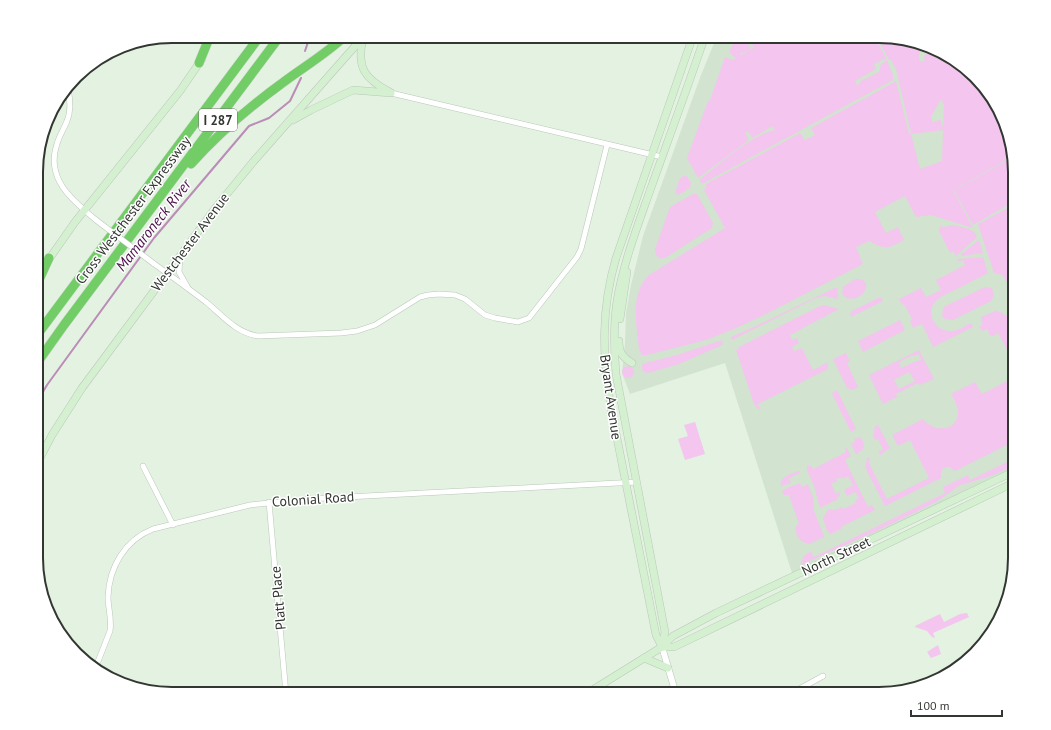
<svg xmlns="http://www.w3.org/2000/svg" width="1051" height="730" viewBox="0 0 1051 730" font-family="'PT Sans',sans-serif">
<style>
.built{fill:#d2e4cf}
.green{fill:#f3c5ef;fill-rule:evenodd}
.lines{fill:none;stroke-linecap:round;stroke-linejoin:round}
.stream{stroke:#bb8cb8;stroke-width:2}
.minor-casing{stroke:#bac8b8;stroke-width:6}
.tertiary-casing{stroke:#bac8b8;stroke-width:7}
.secondary-casing{stroke:#bac8b8;stroke-width:8}
.motorway-casing{stroke:#d6d7d6;stroke-width:10}
.minor{stroke:#fff;stroke-width:5}
.tertiary{stroke:#fff;stroke-width:6}
.secondary{stroke:#d5f0d1;stroke-width:7}
.motorway{stroke:#72cd67;stroke-width:9}
.minor-bridge-casing{stroke:#bac8b8;stroke-width:6;stroke-linecap:butt}
.minor-bridge{stroke:#fff;stroke-width:5}
.labels{text-anchor:middle;dominant-baseline:central;stroke-width:3;stroke-linejoin:round;paint-order:stroke}
.shield{fill:#fff;stroke:#70736f;stroke-width:1}
.shield-label{font-size:13px;font-weight:bold;fill:#323731}
.street-label{font-size:14px;fill:#323731;stroke:#fff}
.water-label{font-size:15px;font-style:italic;fill:#4a0e4a;stroke:#fff}
.rim{fill:none;stroke:#323731;stroke-width:2}
</style>
<rect width="100%" height="100%" fill="#e3f2e1"/>
<polygon class="built" points="717,36 888,36 923,43 962,64 1001,112 1015,163 1015,471 793,576 725,363 630,394 622,373 625,344 626,313 631,285 643,236 701,75"/>
<g class="green">
<path d="M737 36H749L745 38 751 49 743 53 742 52 740 53 741 55 754 48 749 39 754 36H874L886 58 874 64 876 69 855 81 857 85 855 86 858 85 861 81 879 72 881 64 887 60 893 75V80L702 184 699 180C719 165 752 134 775 130L773 126 752 138 748 131 745 133 749 140 698 178 687 158 708 101 710 100 725 57 733 60 736 58 729 52Z"/>
<path d="M876 36H888L923 43 927 46C920 49 917 54 920 62L925 60 924 57 927 53 935 49 962 64 1001 112 1013 156 953 190 973 228 931 215 916 217 905 196 875 212 886 233 898 227 904 240C886 249 887 250 869 241L856 247 863 264 764 315 734 329 706 340 647 355H642L639 350C637 326 629 294 649 275L725 228 704 190 706 188V184L800 133 805 140 815 135 811 128 896 81 909 134H911L896 69 891 60H889ZM941 99 944 105 943 128 941 120 932 122 931 117ZM943 130 942 161 920 169 911 134Z"/>
<polygon points="1013,157 1015,163 1015,201 973,225 954,190"/>
<polygon points="686,175 691,183 690,188 678,195 675,193 680,178"/>
<path d="M693 194H697L713 223 712 228 665 258C658 260 655 256 655 249L670 207Z"/>
<polygon points="1015,204 1015,298 1003,275 994,273 978,224"/>
<path d="M953 225C962 227 974 228 977 237L956 256 953 251 950 253 939 231 940 226 944 227Z"/>
<polygon points="979,240 983,253 961,256 961,254"/>
<path d="M983 257 988 273C977 279 966 284 955 290 948 293 941 296 936 301 924 313 936 332 951 331 958 331 965 326 971 323L973 327 933 347 922 324 913 328 910 321 912 319 904 304 902 305 899 299 921 288 926 297 941 290 936 280 965 265 963 260 958 262 957 259Z"/>
<path d="M855 279C876 277 864 303 846 298L842 294 843 287Z"/>
<polygon points="837,287 838,299 825,296 816,298 732,340 731,337 758,325"/>
<polygon points="985,287 992,288 994,295 991,301 953,320 945,319 942,316 943,309 945,306"/>
<polygon points="878,298 881,298 883,301 851,317 850,313 852,311"/>
<polygon points="824,305 839,309 790,335 792,340 797,338 799,343 792,347 794,351 802,348 813,370 828,362 828,369 756,405 759,406 760,410 756,407 754,404 736,350 738,350 739,347 820,306"/>
<path d="M995 311C1019 313 1015 348 1015 365L998 333 991 337 987 329 982 331 979 326H982L981 317Z"/>
<polygon points="900,320 905,330 863,352 858,341"/>
<polygon points="722,340 723,344 720,346 679,364 648,373 644,372 642,369 642,365 645,363 677,355"/>
<path d="M919 350 934 379 920 385 918 383 896 394 897 397 883 404 869 375ZM919 354 921 360 916 361 901 368 899 362 913 355 914 356ZM909 372 915 381 899 389 894 380Z"/>
<polygon points="846,353 850,361 847,363 858,387 852,390 847,388 833,359"/>
<circle cx="628" cy="372" r="6"/>
<path d="M1015 377V441L955 471 950 467 943 468 941 472V478L885 506 865 467 867 458 869 457 870 460 868 461 887 499 929 478 910 440 898 446 892 435 923 419C933 432 957 433 958 412 958 406 954 400 951 394L975 382 982 394Z"/>
<polygon points="837,390 856,429 851,432 833,396 832,393"/>
<polygon points="695,422 705,454 685,460 678,439 688,436 684,425"/>
<polygon points="878,425 890,448 880,455 878,452 883,449 878,439 875,440 873,436 875,426"/>
<path d="M861 437C865 446 866 449 856 454L851 444 855 442 854 439Z"/>
<polygon points="846,447 851,456 845,460 868,507 872,505 875,510 841,527 841,529 831,534 827,531 823,518 828,510 831,509 832,510 835,509 836,510 842,507 843,509 856,503 855,501 859,498 855,492 847,496 844,490 853,485 848,476 842,479 841,477 836,479 837,481 831,484 836,494 839,492 840,496 837,497 838,499 820,508 814,486 807,470 807,466 811,466 813,469 846,452 845,448"/>
<path d="M1015 458V465L991 476 960 485 936 502 883 528 801 565C803 558 803 554 811 552L814 557 945 493 943 487 964 477 968 475 970 480Z"/>
<path d="M798 471H799L800 473 789 478 791 483 781 486C779 477 790 474 798 471Z"/>
<path d="M800 483 802 487 808 484 813 498 814 511 824 536V537L809 544C799 542 796 536 795 527L799 524 789 495H784L782 490Z"/>
<polygon points="967,613 969,617 933,633 935,638 932,637 927,631 915,627 915,626 940,614 944,622 960,614"/>
<polygon points="938,645 941,654 931,658 927,652"/>
</g>
<g class="lines">
<g class="stream">
<polyline points="305,51 310,36"/>
<polyline points="37,402 47,385 154,238 249,126 269,118 290,101 301,78"/>
</g>
<defs>
<g id="minor">
<path d="M68 88C70 98 71 112 67 121 64 129 59 136 57 144 45 179 73 201 96 220"/>
<polyline points="391,93 662,157"/>
<polyline points="180,256 179,272 188,288"/>
<path d="M153 263C171 276 189 289 206 302 222 315 236 333 258 336L341 333 357 331 375 325 420 297 428 295 439 294 455 295 465 299 485 315 495 318 518 322 529 318 577 257 581 249 607 145"/>
<polyline points="143,466 173,525"/>
<polyline points="269,502 286,694"/>
<path d="M95 669 110 631C112 619 108 608 108 597 109 567 125 540 153 529L250 505 308 499 637 482"/>
<polyline points="790,694 823,676"/>
</g>
<polyline id="tertiary" points="662,647 676,694"/>
<g id="secondary">
<path d="M363 38C356 68 365 79 390 92"/>
<polyline points="293,120 311,110 353,90 391,93"/>
<polyline points="47,262 75,222 180,91 202,59"/>
<polyline points="620,319 627,272"/>
<path d="M619 341C619 352 622 357 632 363"/>
<polyline points="37,464 52,435 82,388 217,206 253,162 364,36"/>
<path d="M662 647 656 635 611 408C602 356 601 309 616 258L693 36"/>
<path d="M662 647 665 632 616 374C614 350 613 326 617 301 623 263 639 222 652 185 670 135 688 86 705 36"/>
<polyline points="662,647 674,647 1015,482"/>
<polyline points="644,658 668,668"/>
<polyline points="586,694 662,647 673,636 716,613 1015,471"/>
</g>
<g id="motorway">
<polyline points="199,63 210,36"/>
<path d="M191 164C218 134 248 108 281 84 302 68 326 54 345 36"/>
<polyline points="37,284 49,258"/>
<polyline points="37,335 260,36"/>
<polyline points="37,363 64,325 280,36"/>
</g>
</defs>
<use href="#minor" class="minor-casing"/>
<use href="#tertiary" class="tertiary-casing"/>
<use href="#secondary" class="secondary-casing"/>
<use href="#motorway" class="motorway-casing"/>
<use href="#minor" class="minor"/>
<use href="#tertiary" class="tertiary"/>
<use href="#secondary" class="secondary"/>
<use href="#motorway" class="motorway"/>
<defs>
<polyline id="minor-bridge" points="96,220 153,263"/>
</defs>
<use href="#minor-bridge" class="minor-bridge-casing"/>
<use href="#minor-bridge" class="minor-bridge"/>
</g>
<g class="labels">
<rect class="shield" x="199" y="109" width="38" height="22" rx="3"/>
<g class="shield-label">
<text x="218" y="120">I 287</text>
</g>
<g class="street-label">
<text transform="translate(133 210) rotate(-53)">Cross Westchester Expressway</text>
<text transform="translate(190 242) rotate(-53)">Westchester Avenue</text>
<text transform="translate(611 397) rotate(82)">Bryant Avenue</text>
<text transform="translate(313 499) rotate(-4)">Colonial Road</text>
<text transform="translate(836 556) rotate(-25)">North Street</text>
<text transform="translate(278 598) rotate(-95)">Platt Place</text>
</g>
<g class="water-label">
<text transform="translate(153 225) rotate(-52)">Mamaroneck River</text>
</g>
</g>
<path d="M0 0H1051V730H0ZM172 43H879A129 129 0 0 1 1008 172V558A129 129 0 0 1 879 687H172A129 129 0 0 1 43 558V172A129 129 0 0 1 172 43Z" fill="#fff" fill-rule="evenodd"/>
<path class="rim" d="M172 43H879A129 129 0 0 1 1008 172V558A129 129 0 0 1 879 687H172A129 129 0 0 1 43 558V172A129 129 0 0 1 172 43Z"/>
<path d="M911 710v6h91v-6" fill="none" stroke="#323731" stroke-width="2"/>
<text x="917" y="710" font-size="12" fill="#323731" stroke="#ffffff" stroke-width="3" paint-order="stroke">100 m</text>
</svg>
